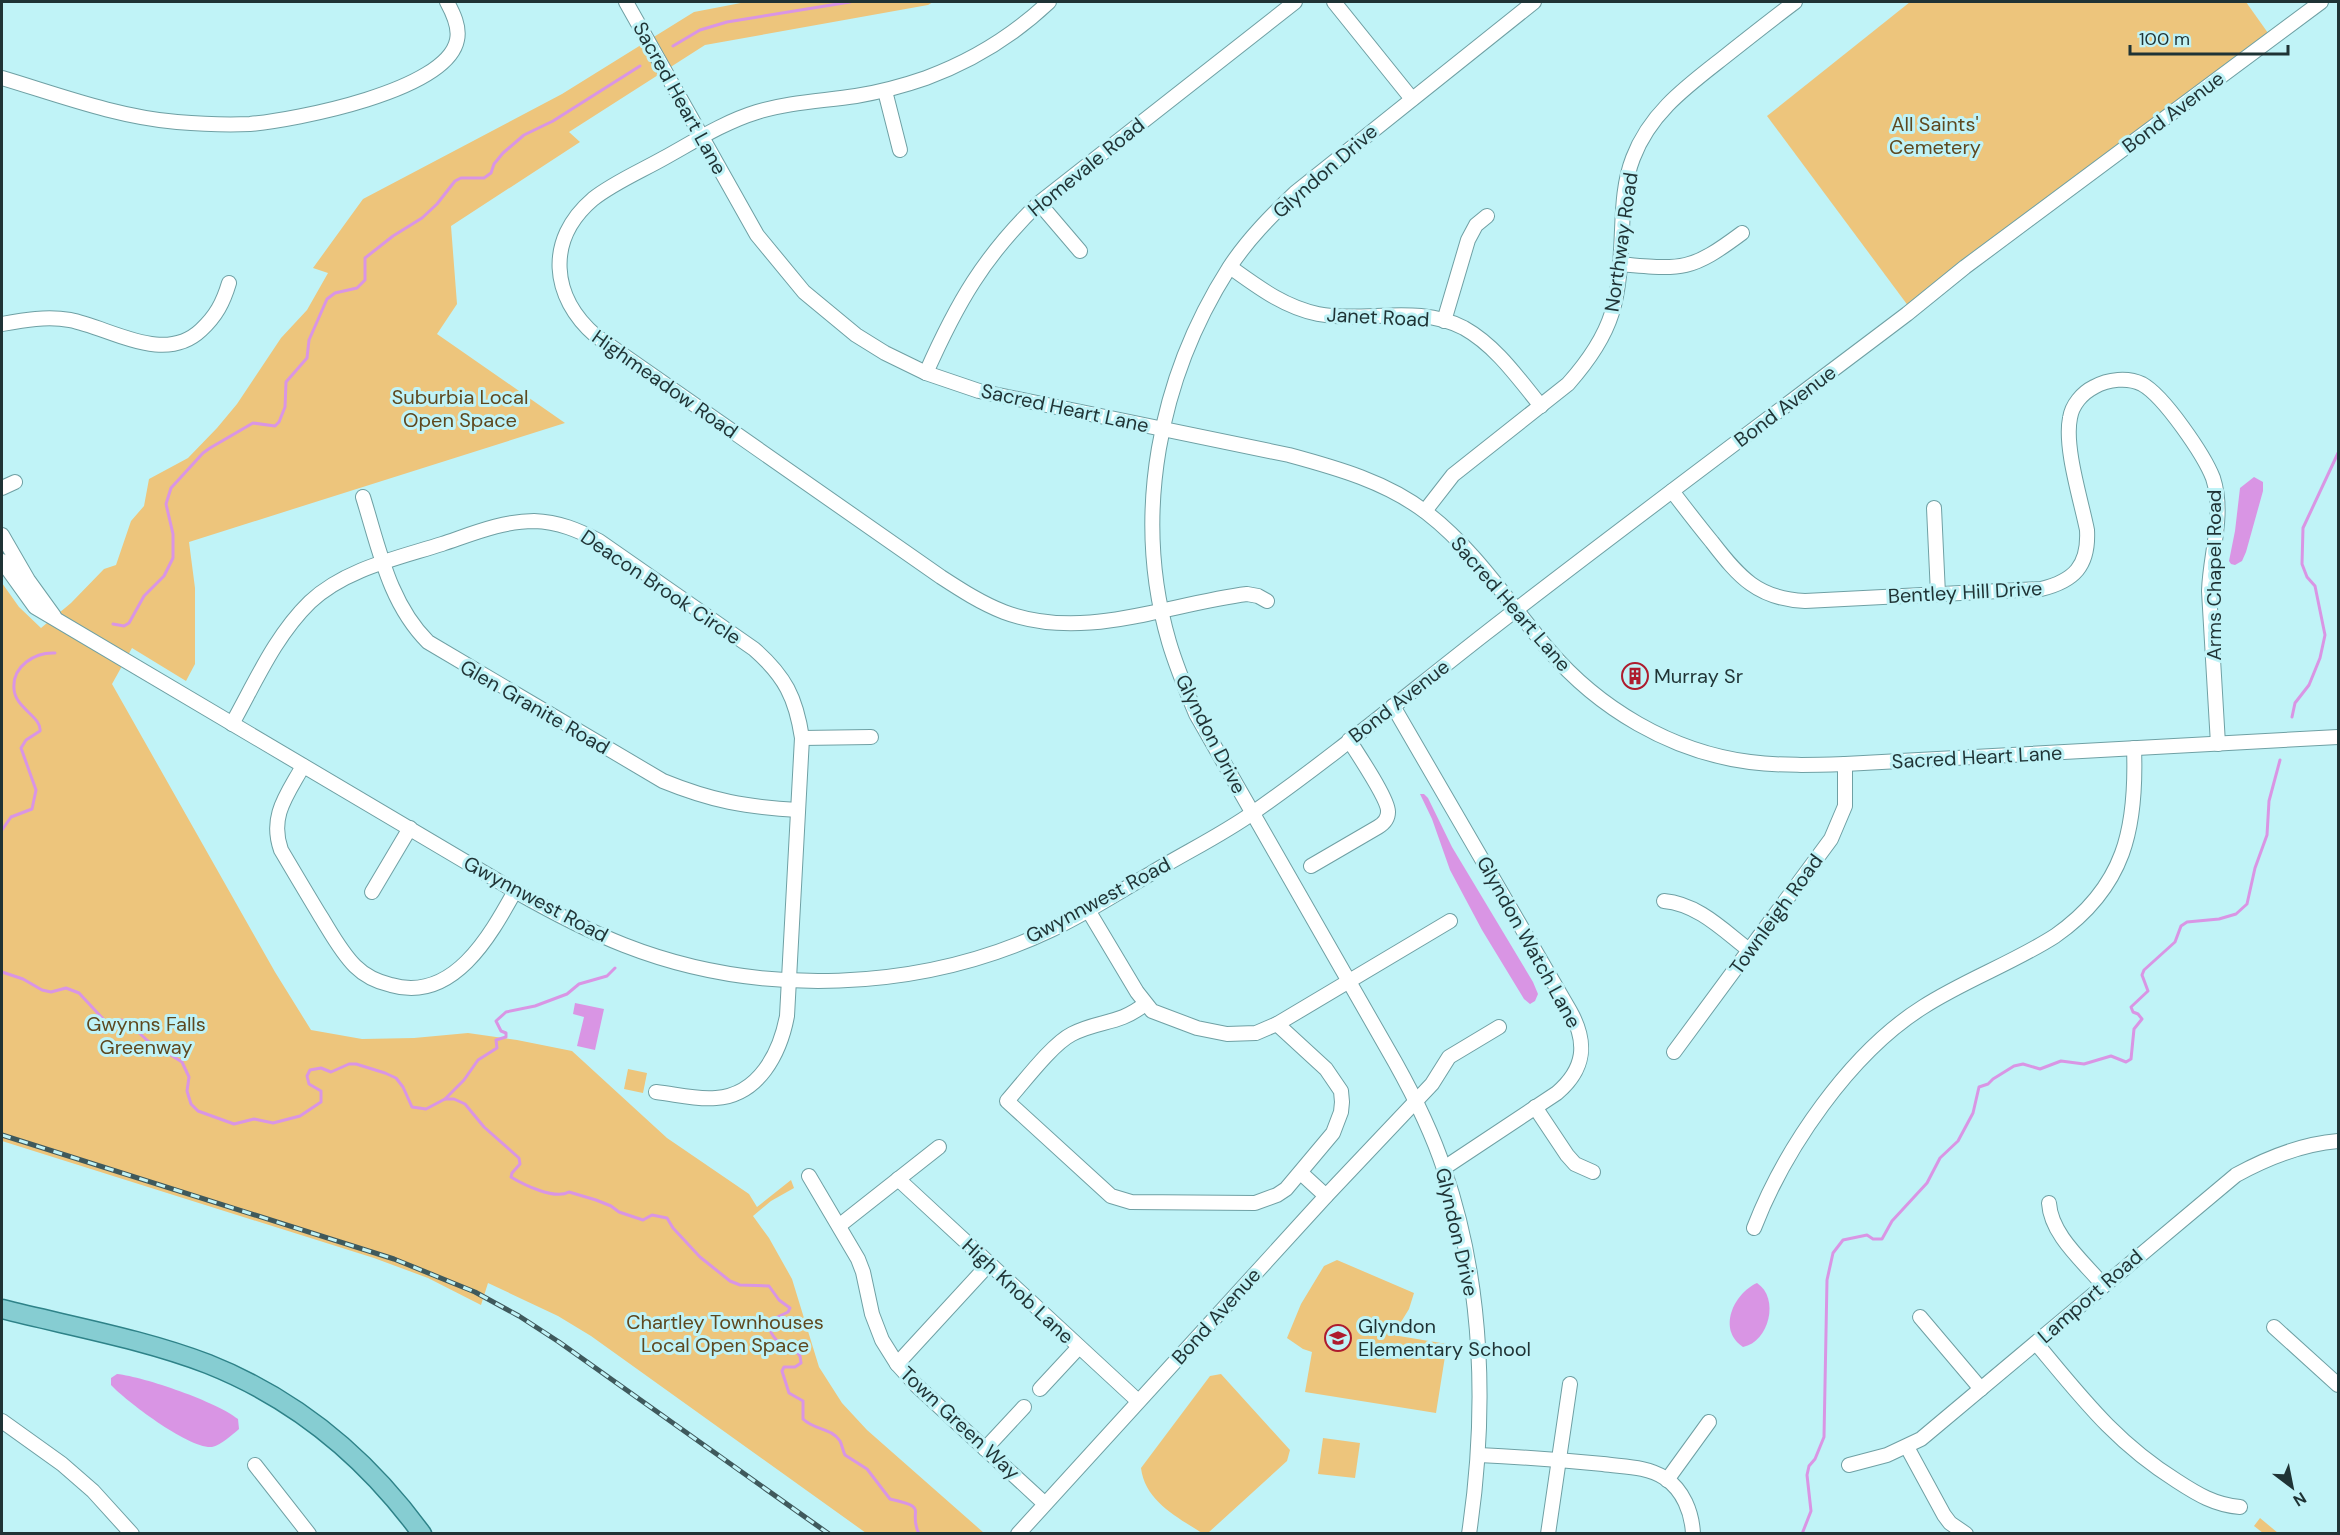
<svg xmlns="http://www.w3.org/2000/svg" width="2340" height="1535" viewBox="0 0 2340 1535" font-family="'DM Sans',sans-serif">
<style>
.green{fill:#edc57c}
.water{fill:#d995e4}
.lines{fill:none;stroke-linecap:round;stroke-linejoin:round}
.stream{stroke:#d995e4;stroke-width:3}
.minor-casing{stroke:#6fa0a4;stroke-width:16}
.major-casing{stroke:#2e8288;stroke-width:21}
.minor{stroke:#fff;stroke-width:14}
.major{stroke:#86cdd2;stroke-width:18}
.rail-casing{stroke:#3f595c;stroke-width:5}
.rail{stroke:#c0f3f7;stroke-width:3;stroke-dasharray:9;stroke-linecap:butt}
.labels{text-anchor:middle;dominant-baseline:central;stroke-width:6;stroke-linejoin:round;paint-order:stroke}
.street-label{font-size:20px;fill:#1f3335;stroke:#c0f3f7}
.park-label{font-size:20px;fill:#5e481f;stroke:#c0f3f7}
.poi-label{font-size:20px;fill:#1f3335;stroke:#c0f3f7;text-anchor:start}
</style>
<rect width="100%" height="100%" fill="#c0f3f7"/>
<g class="green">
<polygon points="746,2 933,2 928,5 705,45 569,132 580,142 451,226 457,304 437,334 565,423 189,542 195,588 195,664 186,681 132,648 112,684 275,972 311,1030 362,1039 414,1038 468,1033 517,1040 572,1051 667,1138 749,1194 757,1207 791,1180 794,1188 771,1201 753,1216 769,1238 792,1279 819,1367 842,1403 867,1430 984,1533 866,1533 591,1336 558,1316 488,1283 481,1305 428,1278 374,1258 2,1141 2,583 19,607 41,628 71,603 104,569 116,565 131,521 144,506 149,479 188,458 217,428 237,404 281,338 307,310 328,273 313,268 363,199 562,94 694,12"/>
<polygon points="1910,2 2246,2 2268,33 1909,307 1767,116"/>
<polygon points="628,1069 647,1073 643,1093 624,1089"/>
<polygon points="1337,1260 1414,1293 1409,1309 1393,1335 1447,1344 1436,1413 1305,1392 1312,1352 1303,1349 1287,1338 1301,1304 1324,1266"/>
<path d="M1221 1374 1290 1450 1287 1461 1208 1533H1202C1177 1517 1145 1501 1141 1468L1210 1376Z"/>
<polygon points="1323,1438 1360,1443 1355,1478 1318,1474"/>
<polygon points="2260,1518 2278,1533 2263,1533 2254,1526"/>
</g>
<g class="water">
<polygon points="2254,477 2263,482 2263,491 2246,552 2242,561 2235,565 2231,564 2229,561 2235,531 2240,488"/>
<polygon points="1420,794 1424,794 1428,798 1452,847 1533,982 1538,994 1535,1001 1530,1004 1524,999 1482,930 1450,870 1432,819"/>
<polygon points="575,1003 604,1009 595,1050 577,1046 584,1017 573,1014"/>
<path d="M1757 1283C1780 1298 1769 1342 1743 1347 1717 1330 1733 1294 1757 1283Z"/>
<path d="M117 1374C145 1377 217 1402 238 1419L239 1429C232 1435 221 1445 212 1447 189 1449 126 1401 111 1385V1378Z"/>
</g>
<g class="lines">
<g class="stream">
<polyline points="673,46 700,30 727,22 850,2"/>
<polyline points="113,624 124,626 129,623 144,596 164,576 173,558 173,534 166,504 171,488 203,453 210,448 253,423 275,426 279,422 285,407 286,382 307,358 309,340 327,299 335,293 357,288 365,280 365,258 393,236 422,218 437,204 455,181 461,178 484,178 491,173 494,164 503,153 524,135 553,121 640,66"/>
<polyline points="2292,717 2295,703 2309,685 2320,658 2325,635 2315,586 2307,577 2302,564 2303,528 2338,453"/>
<path d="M2 830 11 817 32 809 36 790 21 748 26 740 40 731C42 717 15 708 14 689 12 666 35 652 55 653"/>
<path d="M2 972 23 979 42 990 51 992 66 988 79 993 105 1021 111 1022 121 1020 127 1022 148 1041 182 1062 189 1077 187 1091 191 1104 198 1111 234 1124 254 1119 273 1123 300 1116 321 1102V1091L309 1084 307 1076 310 1070 321 1068 331 1072 349 1064H356L385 1073 396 1078 403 1087 412 1107 426 1109 445 1099H454L465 1104 484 1127 519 1158 520 1164 512 1173 511 1177C524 1185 555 1200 569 1192L596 1200 611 1206 619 1212 643 1220 652 1215 667 1218 673 1228 700 1257 730 1281 740 1285 769 1286 779 1300 790 1308 788 1312 773 1319 769 1328C774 1340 780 1345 793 1347L800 1356 801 1363 795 1367H784L782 1371 789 1393 803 1401V1419C814 1430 832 1428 840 1441 842 1445 843 1451 845 1455L867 1469 890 1499C931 1508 907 1509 919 1534"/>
<polyline points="445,1099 464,1080 478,1060 497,1048 496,1040 506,1037 506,1033 501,1031 496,1021 506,1012 535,1006 567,994 579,984 607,976 615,968"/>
<polyline points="1802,1534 1811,1511 1807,1475 1809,1466 1815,1459 1824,1437 1827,1280 1833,1253 1843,1240 1867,1235 1873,1239 1882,1239 1892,1221 1927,1183 1940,1158 1958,1141 1973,1113 1979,1087 1988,1084 1993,1079 2014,1066 2023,1064 2040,1069 2061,1061 2084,1064 2111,1056 2126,1062 2131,1059 2134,1029 2142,1019 2138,1014 2133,1012 2131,1007 2148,991 2142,975 2144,970 2175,942 2181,926 2187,922 2219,919 2236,914 2247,904 2255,868 2267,835 2269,801 2280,760"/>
</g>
<defs>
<g id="minor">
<path d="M626 2 757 235 804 292 856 335 885 353 926 373 979 391 1289 455C1337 468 1387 482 1427 513 1476 551 1508 602 1548 649 1598 708 1671 752 1750 762 1782 766 1813 765 1845 764L2338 737"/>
<path d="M1049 2C1014 35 972 61 926 78 903 86 880 92 856 96 823 101 789 102 757 112 724 122 693 142 664 158 641 171 613 183 593 199 545 240 551 297 596 336L941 577C961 590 981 603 1004 612 1084 642 1167 604 1247 594L1258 596 1267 601"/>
<polyline points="1334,2 1412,99"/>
<path d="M2 78C59 95 117 117 177 122 201 124 226 125 250 124 295 120 447 91 457 40 460 27 453 13 447 2"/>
<polyline points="885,91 900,150"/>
<polyline points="1039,203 1080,251"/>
<path d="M1620 264C1683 270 1691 271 1742 233"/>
<path d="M1230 267C1258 287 1284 307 1318 314 1366 323 1418 304 1464 328 1496 346 1518 378 1541 406"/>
<polyline points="1444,321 1468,240 1476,225 1487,216"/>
<path d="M2 324C24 320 47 316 70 320 111 328 164 365 201 330 216 316 223 303 229 283"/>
<path d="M926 373C957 303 984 256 1039 203L1295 2"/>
<polyline points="2,488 15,482"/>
<path d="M1672 491C1685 508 1698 525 1712 542 1739 577 1758 599 1805 601L2041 589C2074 581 2089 566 2087 530 2081 500 2064 447 2070 418 2072 405 2082 393 2094 387 2108 379 2128 377 2142 384 2164 396 2204 455 2213 478 2225 515 2210 554 2209 591L2218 744"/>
<path d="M363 497C379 548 389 603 428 642L663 781C712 801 746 807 798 810"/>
<polyline points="1934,508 1938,594"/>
<path d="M1425 511 1453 475 1568 384C1616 330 1619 300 1622 230 1623 206 1624 181 1633 158 1650 113 1686 87 1723 58 1747 39 1771 20 1795 2"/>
<polyline points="2,535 28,580 54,616"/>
<path d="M2 561 35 607 515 891C550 911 586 930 624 945 759 998 920 992 1051 930 1085 914 1117 893 1150 874 1184 853 1222 835 1254 812 1334 756 1409 693 1486 633 1625 525 1767 420 1907 314L1965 267 2321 2"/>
<path d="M1393 706 1570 1011C1588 1043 1585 1069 1557 1093L1444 1168"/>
<path d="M232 724C255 683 275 636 310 602 345 569 398 558 442 544 472 534 503 521 534 521 559 522 578 530 599 541L754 649C785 676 796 698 802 738L787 1016C780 1053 759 1095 716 1098 696 1100 675 1094 656 1092"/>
<polyline points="802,738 871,737"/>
<path d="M303 766C287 795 269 816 281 850 294 872 307 894 321 917 331 933 341 952 355 966 364 975 378 982 391 985 453 1003 490 936 515 891"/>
<path d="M1311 866 1378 827C1383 824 1388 820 1388 812 1389 800 1357 753 1349 740"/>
<polyline points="372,892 410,828"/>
<path d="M1664 901C1698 904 1723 930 1749 950"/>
<polyline points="1088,910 1137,992 1152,1011 1197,1028 1227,1034 1256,1033 1277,1024 1450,921"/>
<path d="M1145 1004C1119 1025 1099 1020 1072 1034 1052 1044 1023 1083 1007 1101L1111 1196 1131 1202 1255 1203 1277 1195 1286 1189 1333 1133 1341 1112 1342 1102 1341 1091 1326 1069 1277 1024"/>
<polyline points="1674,1052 1831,839 1845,806 1845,764"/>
<polyline points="1535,1107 1567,1155 1575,1164 1593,1172"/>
<polyline points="1301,1173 1326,1196"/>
<polyline points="809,1176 858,1259 863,1272 872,1314 882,1340 897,1364 916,1385 1044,1503"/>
<polyline points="898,1179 1138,1401"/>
<path d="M2049 1203C2051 1235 2083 1261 2103 1285"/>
<polyline points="840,1225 939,1147"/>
<path d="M1754 1228C1785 1148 1850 1053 1923 1007 1965 980 2013 963 2055 936 2125 887 2137 828 2134 748"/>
<polyline points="1920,1317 1981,1389"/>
<polyline points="2274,1327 2338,1385"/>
<path d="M2036 1343C2082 1398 2115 1442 2177 1481 2197 1494 2215 1505 2240 1507"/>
<polyline points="897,1364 989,1264"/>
<polyline points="1040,1389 1079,1347"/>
<polyline points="2,1421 62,1464 93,1491 132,1534"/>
<polyline points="1907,1447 1944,1515 1950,1523 1966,1534"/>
<polyline points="985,1449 1024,1407"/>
<path d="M1479 1455C1520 1457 1561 1460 1603 1464 1624 1467 1646 1466 1665 1478 1683 1490 1692 1512 1693 1534"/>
<polyline points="255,1465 309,1534"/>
<path d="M1849 1465 1887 1455 1921 1439 2236 1175C2267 1158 2302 1144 2338 1141"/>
<polyline points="1667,1480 1709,1422"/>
<polyline points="1018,1534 1326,1196 1432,1084 1449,1057 1499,1027"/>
<path d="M1469 1534C1487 1413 1484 1285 1444 1169 1432 1132 1414 1096 1395 1062L1196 714C1186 690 1176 666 1169 642 1132 515 1159 378 1229 268 1247 240 1271 216 1295 193L1534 2"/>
<polyline points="1548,1534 1570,1384"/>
</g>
<path id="major" d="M2 1309C69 1326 143 1339 208 1364 296 1399 366 1457 422 1534"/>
</defs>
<use href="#minor" class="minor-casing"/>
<use href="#major" class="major-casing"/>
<use href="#minor" class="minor"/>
<use href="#major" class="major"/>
<defs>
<polyline id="rail" points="2,1135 394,1259 475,1292 519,1316 559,1342 829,1534"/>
</defs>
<use href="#rail" class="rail-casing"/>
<use href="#rail" class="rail"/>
</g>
<defs>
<symbol id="building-ring" viewBox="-11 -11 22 22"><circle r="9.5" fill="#c0f3f7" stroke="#ae1b2d" stroke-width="1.5"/><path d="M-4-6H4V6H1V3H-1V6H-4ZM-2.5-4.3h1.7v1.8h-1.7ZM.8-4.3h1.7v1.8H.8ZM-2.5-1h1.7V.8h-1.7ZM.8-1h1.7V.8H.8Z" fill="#ae1b2d"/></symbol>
<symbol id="school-ring" viewBox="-11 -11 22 22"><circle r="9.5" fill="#c0f3f7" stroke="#ae1b2d" stroke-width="1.5"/><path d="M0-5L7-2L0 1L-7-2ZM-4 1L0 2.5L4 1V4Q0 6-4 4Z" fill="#ae1b2d"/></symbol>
</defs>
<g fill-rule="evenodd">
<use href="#building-ring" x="1620" y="661" width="30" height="30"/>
<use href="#school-ring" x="1323" y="1323" width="30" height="30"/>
</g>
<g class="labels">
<g class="street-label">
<text transform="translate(680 98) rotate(61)">Sacred Heart Lane</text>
<text transform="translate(2173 112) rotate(-37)">Bond Avenue</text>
<text transform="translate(1086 167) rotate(-39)">Homevale Road</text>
<text transform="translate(1325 171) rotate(-41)">Glyndon Drive</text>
<text transform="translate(1621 242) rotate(-82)">Northway Road</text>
<text transform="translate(1378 317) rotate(3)">Janet Road</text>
<text transform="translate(665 384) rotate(35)">Highmeadow Road</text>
<text transform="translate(1785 406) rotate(-37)">Bond Avenue</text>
<text transform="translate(1065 408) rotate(12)">Sacred Heart Lane</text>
<text transform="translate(2214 575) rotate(-90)">Arms Chapel Road</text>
<text transform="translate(661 587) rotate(34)">Deacon Brook Circle</text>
<text transform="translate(1965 592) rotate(-3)">Bentley Hill Drive</text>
<text transform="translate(1511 604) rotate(49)">Sacred Heart Lane</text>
<text transform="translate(1399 701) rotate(-38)">Bond Avenue</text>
<text transform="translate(535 707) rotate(30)">Glen Granite Road</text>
<text transform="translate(1211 734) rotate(63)">Glyndon Drive</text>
<text transform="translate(1977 757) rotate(-3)">Sacred Heart Lane</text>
<text transform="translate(536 899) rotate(28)">Gwynnwest Road</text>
<text transform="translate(1098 900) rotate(-28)">Gwynnwest Road</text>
<text transform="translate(1776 914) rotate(-54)">Townleigh Road</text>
<text transform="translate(1529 942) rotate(61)">Glyndon Watch Lane</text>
<text transform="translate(1457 1232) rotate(77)">Glyndon Drive</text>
<text transform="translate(1018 1291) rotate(43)">High Knob Lane</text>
<text transform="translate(2090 1296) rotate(-41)">Lamport Road</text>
<text transform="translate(1216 1316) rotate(-48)">Bond Avenue</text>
<text transform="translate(960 1423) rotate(43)">Town Green Way</text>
</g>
<g class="park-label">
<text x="1935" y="124">All Saints'<tspan x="1935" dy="23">Cemetery</tspan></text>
<text x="460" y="397">Suburbia Local<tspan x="460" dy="23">Open Space</tspan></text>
<text x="146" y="1024">Gwynns Falls<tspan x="146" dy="23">Greenway</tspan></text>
<text x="725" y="1322">Chartley Townhouses<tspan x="725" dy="23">Local Open Space</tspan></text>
</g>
<g class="poi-label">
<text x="1654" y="676">Murray Sr</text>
<text x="1358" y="1326">Glyndon<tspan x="1358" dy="23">Elementary School</tspan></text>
</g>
</g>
<rect width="2340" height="1535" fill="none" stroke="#1f3335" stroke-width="6"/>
<g transform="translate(2292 1487) rotate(148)" stroke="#c0f3f7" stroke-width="4.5" paint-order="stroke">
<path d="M0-4.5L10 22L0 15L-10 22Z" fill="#1f3335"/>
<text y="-9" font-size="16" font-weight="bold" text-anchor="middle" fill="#1f3335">N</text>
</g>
<path d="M2130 45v9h158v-9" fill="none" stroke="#1f3335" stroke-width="3"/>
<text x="2139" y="45" font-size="18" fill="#1f3335" stroke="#c0f3f7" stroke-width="4.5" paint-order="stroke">100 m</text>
</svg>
